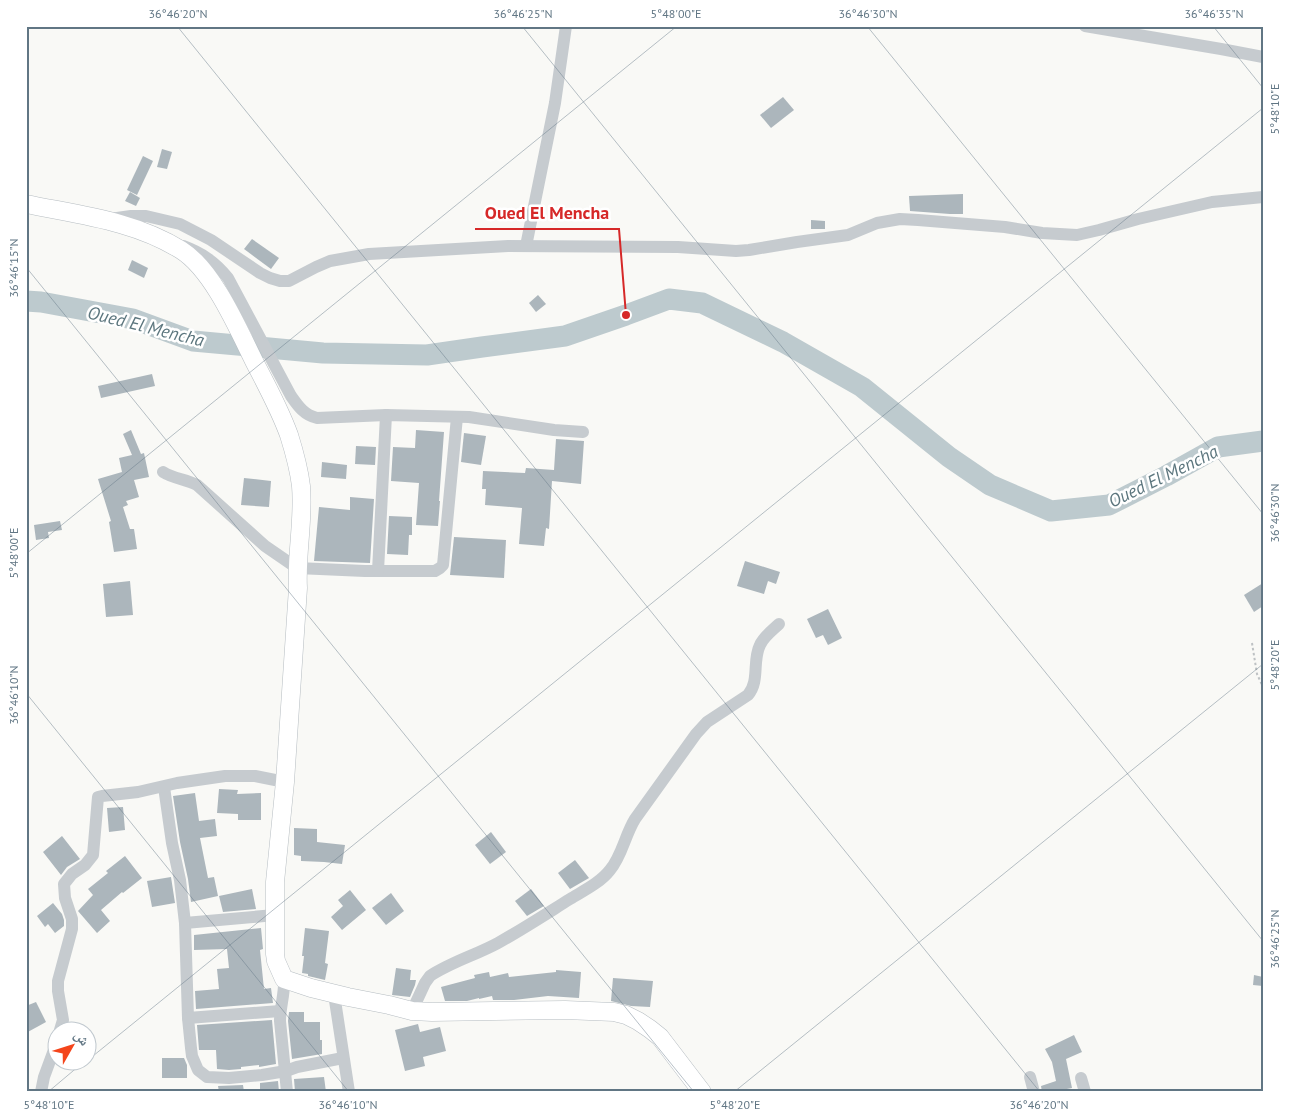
<svg xmlns="http://www.w3.org/2000/svg" width="1289" height="1118" viewBox="0 0 1289 1118" font-family="'PT Sans','Noto Naskh Arabic',sans-serif">
<style>
.lines{fill:none;stroke-linecap:round;stroke-linejoin:round}
.river{stroke:#bdcace;stroke-width:21}
.building{fill:#acb6bc}
.secondary-casing{stroke:#b6bdc2;stroke-width:19}
.path{stroke:#bec2c4;stroke-width:2;stroke-dasharray:2.5 2.5;stroke-linecap:butt}
.minor{stroke:#c6cbcf;stroke-width:12}
.secondary{stroke:#fff;stroke-width:18}
.ticks{fill:none;stroke:#617684;stroke-width:1;stroke-opacity:0.45}
.labels{text-anchor:middle;dominant-baseline:central;stroke-width:5;stroke-linejoin:round;paint-order:stroke}
.water-label{font-size:18px;font-style:italic;fill:#5c767e;stroke:#fff}
.leader{fill:none;stroke:#d62828;stroke-width:2}
.callout-dot{fill:#d62828;stroke:#fff;stroke-width:2}
.callout-label{font-size:18px;text-anchor:middle;font-weight:bold;fill:#d62828;stroke:#fff;stroke-width:5;stroke-linejoin:round;paint-order:stroke}
.neatline{fill:none;stroke:#617684;stroke-width:2}
.ticks-label{font-size:12px;text-anchor:middle;fill:#617684}
</style>
<rect width="100%" height="100%" fill="#f9f9f6"/>
<g class="lines">
<polyline class="river" points="26,301 41,302 133,319 193,341 323,353 427,355 482,347 565,336 626,315 669,299 702,303 783,342 862,387 949,457 990,485 1051,511 1109,505 1166,476 1218,447 1263,441"/>
</g>
<g class="building">
<polygon points="783,97 794,110 771,128 760,115"/>
<polygon points="162,149 172,152 167,169 157,167"/>
<polygon points="143,156 153,161 137,195 127,190"/>
<polygon points="130,192 140,198 136,206 125,201"/>
<polygon points="963,194 963,214 950,214 910,211 909,196"/>
<polygon points="811,220 825,221 825,229 811,229"/>
<polygon points="252,239 279,258 271,269 244,249"/>
<polygon points="132,260 148,268 144,278 128,270"/>
<polygon points="538,295 546,304 536,312 529,303"/>
<polygon points="152,374 155,386 101,398 98,386"/>
<polygon points="131,430 141,454 144,453 149,477 134,480 139,497 126,501 128,505 123,507 130,529 134,529 137,549 114,552 109,522 111,521 98,479 122,472 119,458 132,455 123,434"/>
<polygon points="416,430 444,432 439,501 440,501 438,526 416,525 419,483 391,481 393,447 415,448"/>
<polygon points="464,433 486,436 481,465 461,462"/>
<polygon points="556,439 584,441 581,484 552,481 549,529 546,528 544,546 519,544 522,508 485,505 486,489 482,489 483,471 525,473 526,468 554,470"/>
<polygon points="356,446 376,447 375,465 355,464"/>
<polygon points="322,462 347,465 346,479 321,477"/>
<polygon points="244,478 271,481 269,507 241,505"/>
<polygon points="350,497 374,499 370,563 314,561 319,507 350,510"/>
<polygon points="389,516 412,517 412,535 409,535 408,555 387,554"/>
<polygon points="60,521 62,530 48,532 49,538 36,540 34,525"/>
<polygon points="454,537 506,540 504,578 450,575"/>
<polygon points="745,561 780,572 776,584 768,581 764,594 737,586"/>
<polygon points="130,581 133,615 106,617 103,584"/>
<polygon points="1263,583 1263,606 1254,612 1244,595"/>
<polygon points="828,609 842,638 828,645 823,635 816,638 807,619"/>
<polygon points="219,789 238,790 237,794 261,793 261,820 238,820 238,814 217,813"/>
<polygon points="195,793 199,821 215,819 217,836 200,838 208,878 214,877 218,896 191,902 188,879 180,842 173,796"/>
<polygon points="123,807 125,830 109,832 107,808"/>
<polygon points="294,828 317,829 317,842 345,845 342,864 324,862 301,861 301,856 294,855"/>
<polygon points="491,832 506,852 490,864 475,845"/>
<polygon points="62,836 80,859 67,867 61,875 43,852"/>
<polygon points="125,856 142,878 123,893 122,892 101,910 110,921 97,933 78,911 93,895 88,889 108,873 106,871"/>
<polygon points="575,860 589,878 570,889 558,873"/>
<polygon points="171,877 175,903 152,907 147,881"/>
<polygon points="252,889 256,909 223,912 219,896"/>
<polygon points="531,889 544,906 527,916 515,901"/>
<polygon points="350,890 366,910 342,930 331,917 343,906 338,900"/>
<polygon points="391,893 404,911 386,925 372,908"/>
<polygon points="53,903 62,914 64,920 64,926 55,933 48,924 45,927 37,916"/>
<polygon points="261,928 263,949 260,950 264,989 271,988 273,1003 196,1009 195,991 219,989 217,969 229,968 227,949 194,950 194,935"/>
<polygon points="305,928 329,931 325,963 328,964 325,980 308,976 308,974 302,973 304,956 302,956"/>
<polygon points="396,968 411,970 410,980 416,980 415,985 410,997 392,995"/>
<polygon points="556,970 581,972 579,998 548,996 514,1000 493,1000 492,996 479,999 479,998 467,1001 445,1001 441,987 475,978 474,975 489,972 490,977 508,973 509,977 556,972"/>
<polygon points="1254,975 1263,977 1263,986 1253,985"/>
<polygon points="613,978 653,981 650,1007 631,1006 611,1001"/>
<polygon points="36,1002 46,1022 26,1033 26,1006"/>
<polygon points="289,1012 304,1012 304,1022 320,1022 320,1040 322,1040 322,1054 292,1059 288,1021"/>
<polygon points="272,1020 276,1064 259,1067 259,1065 241,1067 241,1069 229,1070 217,1069 216,1050 199,1050 197,1025"/>
<polygon points="418,1024 420,1032 440,1027 446,1051 423,1057 425,1066 405,1071 395,1030"/>
<polygon points="1074,1035 1082,1052 1066,1059 1072,1088 1051,1092 1042,1092 1041,1086 1056,1081 1052,1062 1045,1049"/>
<polygon points="162,1058 184,1058 187,1065 187,1078 162,1078"/>
<polygon points="324,1077 326,1092 295,1092 294,1079"/>
<polygon points="278,1081 279,1092 260,1092 260,1083"/>
<polygon points="243,1085 244,1092 219,1092 218,1086"/>
</g>
<g class="lines">
<defs>
<path id="secondary" d="M26 204C79 215 135 221 181 250 213 270 238 329 255 363 267 386 280 410 289 435 294 451 299 469 301 486 304 520 296 554 298 588L285 782 275 882V954L276 961 284 979 311 988 348 997 389 1005 412 1011 432 1012 565 1010 614 1012 626 1015 638 1021 650 1029 660 1037 702 1092"/>
</defs>
<use href="#secondary" class="secondary-casing"/>
<polyline class="path" points="1252,643 1257,674 1263,687"/>
<g class="minor">
<polyline points="1085,26 1221,49 1263,57"/>
<polyline points="110,219 131,216 146,216 180,224 211,240 260,273 270,278 280,281 289,281 316,267 330,261 369,254 508,246 678,247 736,251 749,250 797,242 848,235 877,223 900,219 918,220 1005,227 1042,233 1077,235 1099,230 1138,219 1212,202 1263,197"/>
<path d="M183 246C202 253 215 262 228 278L291 396C298 406 304 415 317 418L386 415 469 417 554 430 583 432"/>
<polyline points="526,246 555,103 566,26"/>
<path d="M163 472C174 479 186 479 197 485L265 546 297 568 365 571H435L440 568 443 565 457 417"/>
<polyline points="378,571 386,415"/>
<polyline points="164,787 172,843 180,880 185,923 188,1018 191,1048 192,1056 198,1070 207,1077 229,1078 262,1075 286,1071 297,1067 343,1058"/>
<polyline points="185,923 275,915"/>
<path d="M284 979C285 993 280 1007 280 1021L287 1092"/>
<polyline points="334,994 349,1092"/>
<path d="M412 1011 425 983 430 976C451 962 476 955 498 943 523 929 546 914 570 899 583 891 600 883 610 870 622 856 625 835 635 819L696 734 707 722 748 695C760 681 752 661 760 645 764 636 773 630 779 624"/>
<polyline points="188,1018 280,1011"/>
<polyline points="60,1030 63,1020 58,991 58,981 72,929 72,919 65,898 64,884 72,874 85,865 93,855 98,797 102,796 138,792 177,783 225,776 255,776 285,782"/>
<polyline points="1030,1077 1034,1092"/>
<polyline points="1081,1078 1085,1092"/>
<polyline points="41,1092 44,1077 58,1039"/>
</g>
<use href="#secondary" class="secondary"/>
</g>
<path class="ticks" d="M177 26 1040 1092M522 26 1263 941M867 26 1263 514M1213 26 1263 88M26 267 694 1092M26 554 677 26M26 693 349 1092M88 1060 1263 108M48 1092 86 1060M734 1092 1263 664"/>
<g class="labels">
<g class="water-label">
<text transform="translate(146 326) rotate(14)">Oued El Mencha</text>
<text transform="translate(1163 476) rotate(-26)">Oued El Mencha</text>
</g>
</g>
<path class="leader" d="M626 315L619 229H475"/>
<circle class="callout-dot" cx="626" cy="315" r="5"/>
<g class="callout-label">
<text x="547" y="219">Oued El Mencha</text>
</g>
<rect width="1289" height="1118" fill="none" stroke="#ffffff" stroke-width="55"/>
<g transform="translate(72 1046) rotate(51)"><circle r="24" fill="#ffffff" stroke="#c0c8ce"/>
<path d="M0-4L9 19L0 12L-9 19Z" fill="#f4451b"/>
<text y="-8" font-size="14" font-weight="bold" text-anchor="middle" fill="#617684">ش</text>
</g>
<rect x="28" y="28" width="1234" height="1062" class="neatline"/>
<g class="ticks-label">
<text x="178" y="18">36°46'20"N</text>
<text x="523" y="18">36°46'25"N</text>
<text x="676" y="18">5°48'00"E</text>
<text x="868" y="18">36°46'30"N</text>
<text x="1214" y="18">36°46'35"N</text>
<text transform="translate(1275 109) rotate(-90)" y="4">5°48'10"E</text>
<text transform="translate(14 268) rotate(-90)" y="4">36°46'15"N</text>
<text transform="translate(1275 513) rotate(-90)" y="4">36°46'30"N</text>
<text transform="translate(14 553) rotate(-90)" y="4">5°48'00"E</text>
<text transform="translate(1275 665) rotate(-90)" y="4">5°48'20"E</text>
<text transform="translate(14 695) rotate(-90)" y="4">36°46'10"N</text>
<text transform="translate(1275 939) rotate(-90)" y="4">36°46'25"N</text>
<text x="49" y="1109">5°48'10"E</text>
<text x="348" y="1109">36°46'10"N</text>
<text x="735" y="1109">5°48'20"E</text>
<text x="1039" y="1109">36°46'20"N</text>
</g>
</svg>
